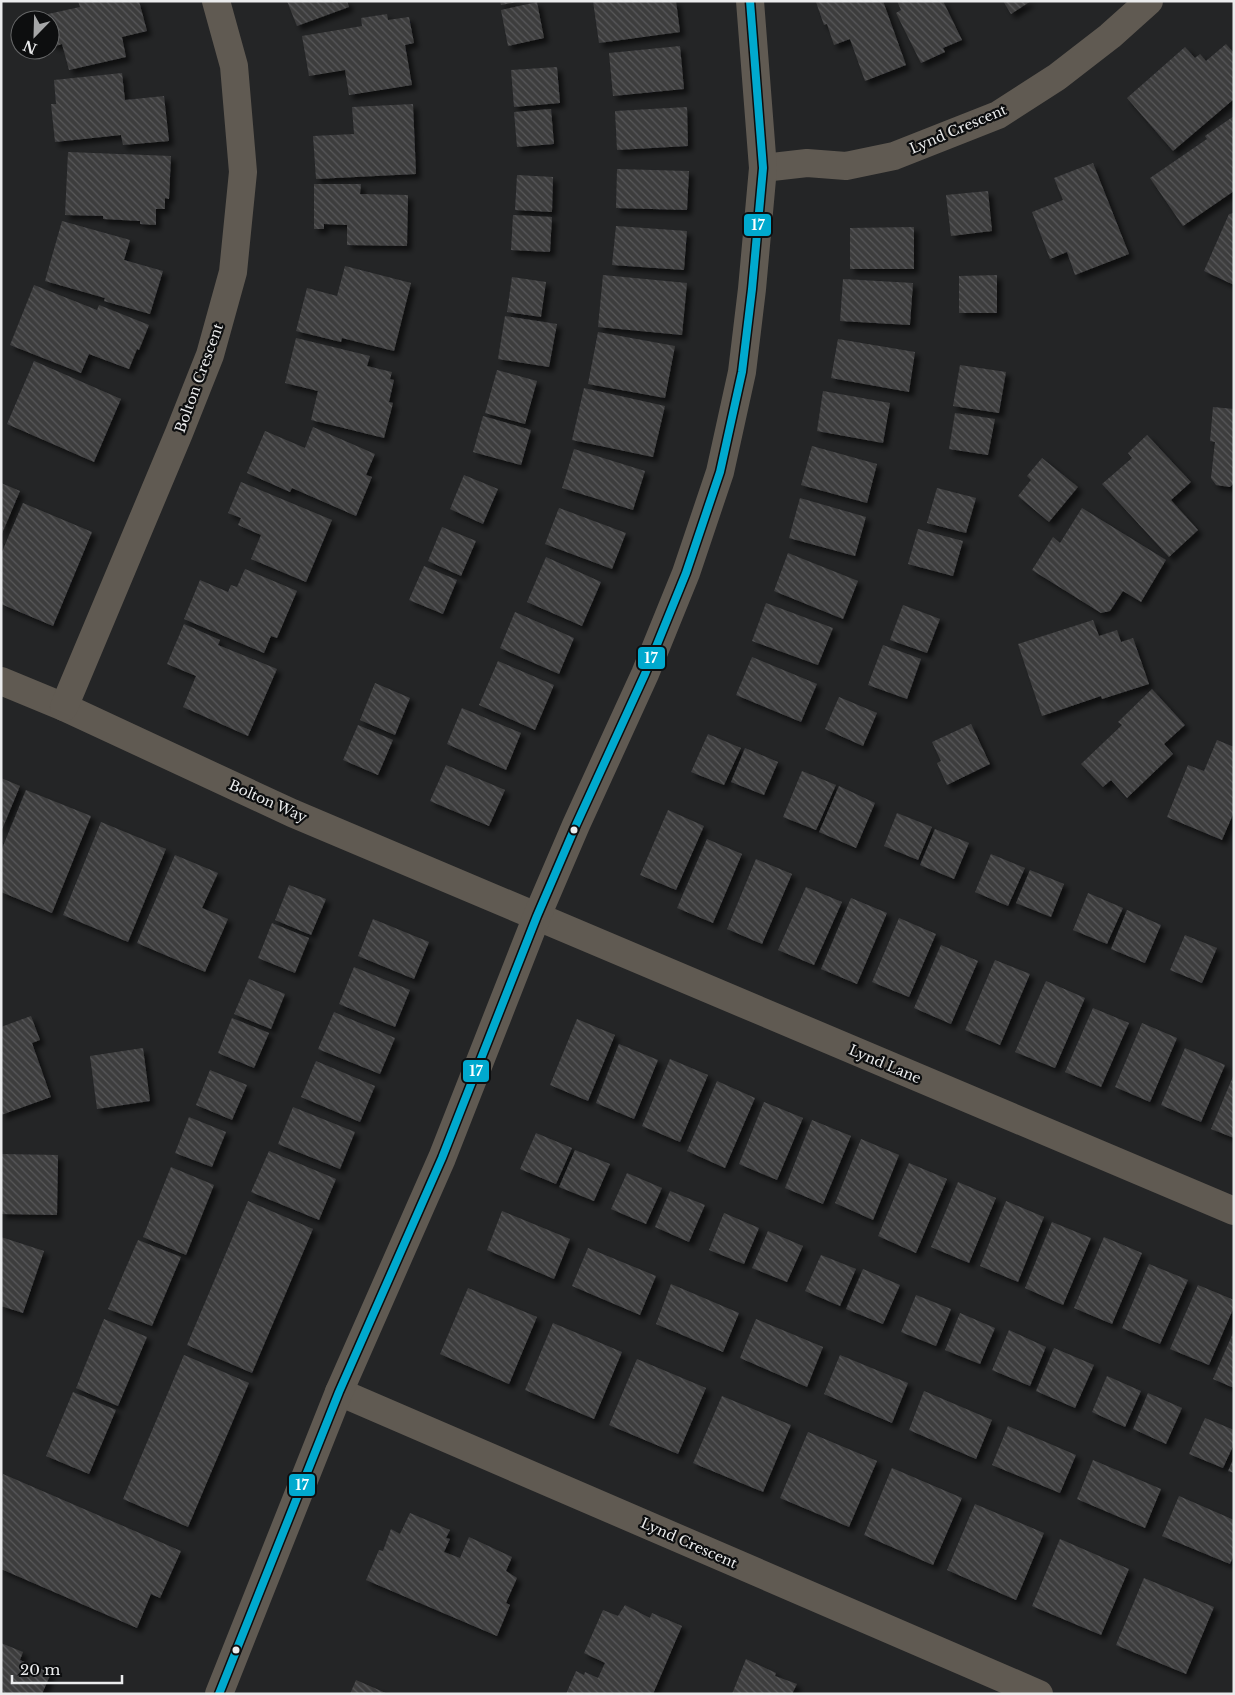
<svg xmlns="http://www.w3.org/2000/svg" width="1235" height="1695" viewBox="0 0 1235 1695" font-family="'Libre Baskerville',serif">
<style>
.building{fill:url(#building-back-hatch);filter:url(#shadow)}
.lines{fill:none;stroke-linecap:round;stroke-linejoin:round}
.street{stroke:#605a52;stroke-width:28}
.bus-1-casing{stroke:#0d0e0f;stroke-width:11}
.bus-1{stroke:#00a9ce;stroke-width:8}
.bus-dot{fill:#ebeced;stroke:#0d0e0f;stroke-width:2}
.labels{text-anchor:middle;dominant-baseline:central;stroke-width:4.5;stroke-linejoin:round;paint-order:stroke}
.street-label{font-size:14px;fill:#ebeced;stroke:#0d0e0f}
.line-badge{stroke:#0d0e0f;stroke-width:2}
.badge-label{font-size:14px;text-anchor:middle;font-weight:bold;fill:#fff}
</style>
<defs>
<pattern id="building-back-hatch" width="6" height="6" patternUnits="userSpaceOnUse" patternTransform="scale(1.25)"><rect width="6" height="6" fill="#3d3d3e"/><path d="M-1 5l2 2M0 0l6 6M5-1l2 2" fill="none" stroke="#59595a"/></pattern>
<filter id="shadow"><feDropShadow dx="4.5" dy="4.5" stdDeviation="2.5" flood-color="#0009"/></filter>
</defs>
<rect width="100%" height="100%" fill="#242526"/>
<g class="building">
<polygon points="78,1 139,1 147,31 122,37 126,57 69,70 62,44 56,46 50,42 50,20 45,20 48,14 80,7"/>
<polygon points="287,1 347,1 349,7 297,26"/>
<polygon points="500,1 517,1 517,2 501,5"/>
<polygon points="593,1 676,1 680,32 599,43"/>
<polygon points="819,1 883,1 906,65 865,81 850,39 834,45 827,24 824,25 816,2"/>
<polygon points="897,1 943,1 962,40 943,48 945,52 921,63 896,13 901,10"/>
<polygon points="1003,1 1031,1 1011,14"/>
<polygon points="537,2 544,38 508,46 501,10"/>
<polygon points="387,14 388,20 409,17 414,43 405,45 412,85 349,95 345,70 309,76 302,36 362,26 361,18"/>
<polygon points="1226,44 1234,53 1234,99 1173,151 1127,98 1185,47 1195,58 1200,54 1206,61"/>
<polygon points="680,46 684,89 613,96 609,53"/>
<polygon points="557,67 560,103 514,107 511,70"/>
<polygon points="122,73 125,100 164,96 169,141 123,145 121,135 55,142 51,104 56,104 54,80"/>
<polygon points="413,104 416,174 316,179 313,136 354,134 352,107"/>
<polygon points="687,107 688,146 617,150 615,111"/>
<polygon points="551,109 554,144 517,147 514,112"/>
<polygon points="1234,116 1234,191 1183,226 1150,178 1207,139 1205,136"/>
<polygon points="68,152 171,156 169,199 165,198 165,209 156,209 156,225 140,224 140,221 103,219 103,216 65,215"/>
<polygon points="1093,163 1129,254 1075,275 1067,252 1050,259 1032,212 1063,200 1054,178"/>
<polygon points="617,169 689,171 687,210 616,208"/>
<polygon points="517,175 553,177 552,212 515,210"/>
<polygon points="314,184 361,184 360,194 408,195 407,246 347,245 347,225 324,224 324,229 314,229"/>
<polygon points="988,191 992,231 951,236 946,195"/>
<polygon points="1234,213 1234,285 1204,271 1229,214"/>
<polygon points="513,215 552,217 550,252 511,250"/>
<polygon points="62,221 130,240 124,260 163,271 150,314 104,301 105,298 45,281"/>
<polygon points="616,226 687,231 684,270 612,265"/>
<polygon points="914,227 914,269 850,269 850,228"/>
<polygon points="345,266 411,283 394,351 342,338 341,342 296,331 307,288 337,296"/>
<polygon points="603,275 687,283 682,335 598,327"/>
<polygon points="997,275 997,313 959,313 959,276"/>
<polygon points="512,277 546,282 541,317 507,312"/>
<polygon points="843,279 913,283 910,325 840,321"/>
<polygon points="34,285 97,310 99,305 149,325 139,350 137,349 129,369 89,354 81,373 10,345"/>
<polygon points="505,316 557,324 549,367 498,359"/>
<polygon points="598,332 675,346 665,398 588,384"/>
<polygon points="296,338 370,356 367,366 392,372 390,379 394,380 389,402 393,403 384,438 311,420 318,391 285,383"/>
<polygon points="838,339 915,352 909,392 831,378"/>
<polygon points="34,361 121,399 94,462 7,424"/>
<polygon points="960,365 1006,372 999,413 953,406"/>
<polygon points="497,370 537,381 525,424 485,413"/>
<polygon points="584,388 665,406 653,457 572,440"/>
<polygon points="823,391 890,403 883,443 817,431"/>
<polygon points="1213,407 1234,409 1234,483 1230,487 1216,485 1211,478 1215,442 1210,441"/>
<polygon points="955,413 995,419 988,455 949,449"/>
<polygon points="483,416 531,430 521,465 473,452"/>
<polygon points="313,427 375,454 366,475 372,477 356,516 292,488 290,492 247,473 265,431 305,448"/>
<polygon points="1147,435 1191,482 1171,500 1198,530 1169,557 1102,484 1132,458 1128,453"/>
<polygon points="812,446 877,464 867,503 801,485"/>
<polygon points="574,449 645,471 633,510 562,488"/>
<polygon points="1042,458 1078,487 1049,522 1018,496 1031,480 1027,476"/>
<polygon points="464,475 498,489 483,524 450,509"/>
<polygon points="241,482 332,520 306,582 251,559 261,535 238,525 241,518 228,513"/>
<polygon points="1,483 20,491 1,536"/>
<polygon points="937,488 976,498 966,533 927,523"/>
<polygon points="800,498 866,517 855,556 789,538"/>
<polygon points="23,503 92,532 53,626 1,604 1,554"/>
<polygon points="559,508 626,533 612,569 545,544"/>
<polygon points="1082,508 1166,560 1141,602 1123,591 1110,611 1101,613 1032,570 1053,537 1060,543"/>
<polygon points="442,527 476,541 461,576 428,561"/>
<polygon points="918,529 963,541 953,576 908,564"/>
<polygon points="788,553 858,581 843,619 774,591"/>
<polygon points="546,557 601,582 582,626 527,602"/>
<polygon points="424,566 457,580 443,614 409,600"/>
<polygon points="245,569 297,591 277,638 271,636 264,653 184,619 200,580 228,592 231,585 237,587"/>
<polygon points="766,603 833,628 818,665 752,641"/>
<polygon points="903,605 940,619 927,653 890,640"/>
<polygon points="515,612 574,638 559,674 500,648"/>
<polygon points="1093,620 1099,636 1117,630 1121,642 1133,638 1149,684 1102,699 1101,696 1042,716 1018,644"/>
<polygon points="184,624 220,640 218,645 277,669 248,736 183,707 196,676 167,664"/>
<polygon points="883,645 921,659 907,699 868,685"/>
<polygon points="752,657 817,684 801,722 736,695"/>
<polygon points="498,661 554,685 535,730 479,705"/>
<polygon points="375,683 410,698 395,735 360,720"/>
<polygon points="1152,689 1185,725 1164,744 1173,754 1127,798 1111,780 1103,787 1081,764 1122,725 1118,722"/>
<polygon points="839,697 877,713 863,746 825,729"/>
<polygon points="462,708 521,733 506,770 447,744"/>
<polygon points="971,724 990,764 947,785 937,763 941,761 932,742"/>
<polygon points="358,725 393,740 378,775 343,760"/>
<polygon points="708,734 741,748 724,785 691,772"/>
<polygon points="1217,740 1234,747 1234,812 1222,840 1167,817 1188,765 1204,771"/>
<polygon points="745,748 778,762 764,795 731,782"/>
<polygon points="446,765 505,790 489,826 430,801"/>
<polygon points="802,771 836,785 816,830 783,817"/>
<polygon points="1,778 20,786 1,832"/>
<polygon points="839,786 875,803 856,848 819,832"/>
<polygon points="26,790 91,816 52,913 1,892 1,851"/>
<polygon points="668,810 704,826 676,890 640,875"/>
<polygon points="897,813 932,827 918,860 884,846"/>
<polygon points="101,822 166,849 128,942 63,915"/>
<polygon points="935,829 969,843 954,879 920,865"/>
<polygon points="707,839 742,854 713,923 677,908"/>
<polygon points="991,854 1025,868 1008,906 975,892"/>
<polygon points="175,855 218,873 202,908 228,919 205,972 137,943"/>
<polygon points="756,859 792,874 762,944 727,929"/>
<polygon points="1030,870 1064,884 1051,917 1016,903"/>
<polygon points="289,885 326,899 311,935 275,920"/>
<polygon points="806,887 842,902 814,965 778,950"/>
<polygon points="1088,893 1123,908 1107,944 1073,930"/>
<polygon points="851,898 887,913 857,984 821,969"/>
<polygon points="1127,910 1161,925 1145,963 1111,949"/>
<polygon points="899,918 936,934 909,997 872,982"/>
<polygon points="373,919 429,942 414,979 358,956"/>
<polygon points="272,923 309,938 295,973 258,958"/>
<polygon points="1185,935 1217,948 1202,983 1170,970"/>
<polygon points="941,945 978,961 951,1024 914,1008"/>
<polygon points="995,960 1030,974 1000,1045 965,1030"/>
<polygon points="354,967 410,990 395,1027 339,1004"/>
<polygon points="249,979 285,994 271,1029 234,1014"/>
<polygon points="1046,981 1085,998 1055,1068 1015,1052"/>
<polygon points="1093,1008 1129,1023 1101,1087 1065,1072"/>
<polygon points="334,1012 395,1038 380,1074 318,1049"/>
<polygon points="31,1016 40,1040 32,1043 51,1097 1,1115 1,1027"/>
<polygon points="232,1018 269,1033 254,1068 218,1053"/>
<polygon points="577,1019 615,1035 588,1101 550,1085"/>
<polygon points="1142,1023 1177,1038 1150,1102 1115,1087"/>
<polygon points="619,1044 658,1060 634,1119 596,1103"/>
<polygon points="143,1048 150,1101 97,1109 90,1056"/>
<polygon points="1185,1048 1225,1065 1201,1122 1161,1105"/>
<polygon points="670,1059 708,1075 680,1142 642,1126"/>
<polygon points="316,1061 375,1086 360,1122 301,1097"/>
<polygon points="210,1070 247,1085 232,1120 196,1105"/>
<polygon points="1234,1074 1234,1138 1211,1129"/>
<polygon points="717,1081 755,1098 725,1168 687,1151"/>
<polygon points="764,1102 803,1118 777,1180 739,1164"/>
<polygon points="293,1107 355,1132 340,1169 278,1144"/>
<polygon points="189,1117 226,1132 212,1167 175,1153"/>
<polygon points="812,1120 851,1136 823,1204 785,1188"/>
<polygon points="536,1133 572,1148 556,1184 520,1169"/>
<polygon points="861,1139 899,1155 873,1220 835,1203"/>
<polygon points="575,1150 610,1164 594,1201 559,1187"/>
<polygon points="269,1151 336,1179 319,1220 251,1192"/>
<polygon points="1,1154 58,1155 57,1215 1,1214"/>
<polygon points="909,1163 947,1179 916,1253 878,1236"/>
<polygon points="171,1167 214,1185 186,1255 143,1237"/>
<polygon points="627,1173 662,1188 646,1224 611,1209"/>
<polygon points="958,1182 996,1198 969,1263 931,1247"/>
<polygon points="670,1191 705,1205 689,1242 655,1227"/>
<polygon points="248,1201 313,1229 252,1373 187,1345"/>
<polygon points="1006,1201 1044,1217 1018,1282 980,1266"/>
<polygon points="502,1211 570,1239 554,1279 487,1250"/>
<polygon points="724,1213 759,1228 744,1264 709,1250"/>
<polygon points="1052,1222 1091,1238 1063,1305 1025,1288"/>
<polygon points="768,1231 803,1246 787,1282 752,1268"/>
<polygon points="1,1237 44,1251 23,1313 1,1306"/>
<polygon points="1104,1237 1142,1253 1112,1324 1074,1308"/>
<polygon points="138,1240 181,1257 152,1326 108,1309"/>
<polygon points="588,1248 656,1276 640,1315 572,1286"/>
<polygon points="821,1255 856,1269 840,1306 805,1291"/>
<polygon points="1149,1264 1188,1280 1160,1344 1122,1328"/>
<polygon points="863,1269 900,1285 883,1324 846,1309"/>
<polygon points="671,1284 739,1313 723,1352 656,1324"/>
<polygon points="1198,1285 1234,1300 1234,1307 1209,1365 1170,1349"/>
<polygon points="468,1288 537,1317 509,1384 440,1354"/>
<polygon points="916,1295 951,1309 936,1346 901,1332"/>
<polygon points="960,1313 995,1328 980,1364 945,1350"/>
<polygon points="104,1319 147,1337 118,1406 76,1388"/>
<polygon points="756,1319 823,1347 807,1387 740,1358"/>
<polygon points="553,1323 622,1352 594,1419 525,1390"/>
<polygon points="1009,1330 1046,1347 1030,1386 992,1370"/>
<polygon points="1234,1331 1234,1388 1213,1379"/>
<polygon points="1054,1348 1094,1365 1075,1408 1036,1391"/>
<polygon points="184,1355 249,1383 188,1527 123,1499"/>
<polygon points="840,1355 908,1383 892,1423 824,1394"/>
<polygon points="637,1359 706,1388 678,1454 609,1425"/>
<polygon points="1107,1376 1141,1391 1125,1427 1092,1412"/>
<polygon points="924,1391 992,1420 976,1459 909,1430"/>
<polygon points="73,1392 116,1410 89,1474 46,1456"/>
<polygon points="1148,1393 1182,1408 1166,1444 1133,1429"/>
<polygon points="722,1396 791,1425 763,1492 693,1463"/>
<polygon points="1205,1418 1234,1430 1234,1444 1223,1468 1189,1454"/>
<polygon points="1008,1426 1076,1455 1060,1493 992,1465"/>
<polygon points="808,1432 877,1461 849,1527 780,1498"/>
<polygon points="1234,1458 1234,1473 1228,1471"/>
<polygon points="1093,1460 1161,1489 1145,1528 1077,1499"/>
<polygon points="892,1468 962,1498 933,1565 864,1535"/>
<polygon points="3,1474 181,1551 160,1598 151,1594 137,1628 1,1569 1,1479"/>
<polygon points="1179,1496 1234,1520 1234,1555 1230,1564 1162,1536"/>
<polygon points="975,1504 1044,1533 1016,1600 947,1570"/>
<polygon points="410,1513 450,1530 446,1538 450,1539 444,1552 460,1558 469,1537 512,1557 506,1571 517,1578 506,1603 510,1605 497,1636 366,1580 379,1550 383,1551 391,1529 400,1534"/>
<polygon points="1060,1539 1129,1569 1101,1635 1032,1606"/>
<polygon points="1144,1578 1214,1607 1186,1674 1116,1645"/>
<polygon points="625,1605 650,1618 652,1613 682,1626 653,1694 566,1694 576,1671 584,1675 585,1672 598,1678 605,1663 584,1653 603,1610 618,1616"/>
<polygon points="1,1643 23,1652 20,1660 51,1673 42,1694 1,1694"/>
<polygon points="746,1659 776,1673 775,1676 797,1684 792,1694 732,1694"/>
<polygon points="356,1680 388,1694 350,1694"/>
</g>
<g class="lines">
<g class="street">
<polyline points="763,168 807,163 846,166 894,156 998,115 1057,77 1110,36 1149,1"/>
<polyline points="1,681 64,707 292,813 1234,1211"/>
<polyline points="64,707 179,433 210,355 233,272 243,172 234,66 216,1"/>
<polyline points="339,1392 1039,1694"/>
<polyline points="219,1694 339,1392 442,1158 537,916 576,825 645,674 686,573 720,472 742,372 752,289 763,168 750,1"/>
</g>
<defs>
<polyline id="bus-1" points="219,1694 339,1392 442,1158 537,916 576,825 645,674 686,573 720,472 742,372 752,289 763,168 750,1"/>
</defs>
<use href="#bus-1" class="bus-1-casing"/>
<use href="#bus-1" class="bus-1"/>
</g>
<g class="bus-dot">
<circle cx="574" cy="830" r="4.5"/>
<circle cx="236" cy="1650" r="4.5"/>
</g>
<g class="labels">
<g class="street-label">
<text transform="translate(958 129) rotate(-23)">Lynd Crescent</text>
<text transform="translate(199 378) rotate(-70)">Bolton Crescent</text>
<text transform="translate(268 801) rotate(24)">Bolton Way</text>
<text transform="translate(885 1064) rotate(23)">Lynd Lane</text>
<text transform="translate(689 1543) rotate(24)">Lynd Crescent</text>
</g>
</g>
<g class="line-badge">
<rect x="743" y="213" width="29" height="24" rx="5" fill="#00a9ce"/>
<rect x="637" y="646" width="29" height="24" rx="5" fill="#00a9ce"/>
<rect x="462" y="1059" width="28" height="24" rx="5" fill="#00a9ce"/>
<rect x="288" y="1473" width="28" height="24" rx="5" fill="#00a9ce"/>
</g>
<g class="badge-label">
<text x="758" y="230">17</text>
<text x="651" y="663">17</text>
<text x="476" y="1076">17</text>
<text x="302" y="1490">17</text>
</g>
<rect width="1235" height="1695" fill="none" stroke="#ebeced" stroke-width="5"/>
<g transform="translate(35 35) rotate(203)"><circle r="24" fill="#0d0e0f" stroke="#666768"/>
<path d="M0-4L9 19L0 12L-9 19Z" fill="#a5a6a7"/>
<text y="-8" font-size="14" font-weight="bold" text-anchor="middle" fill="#ebeced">N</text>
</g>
<path d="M12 1675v8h110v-8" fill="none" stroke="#ebeced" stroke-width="2.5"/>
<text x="20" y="1675" font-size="15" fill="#ebeced" stroke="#0d0e0f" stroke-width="4" paint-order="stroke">20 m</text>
</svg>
